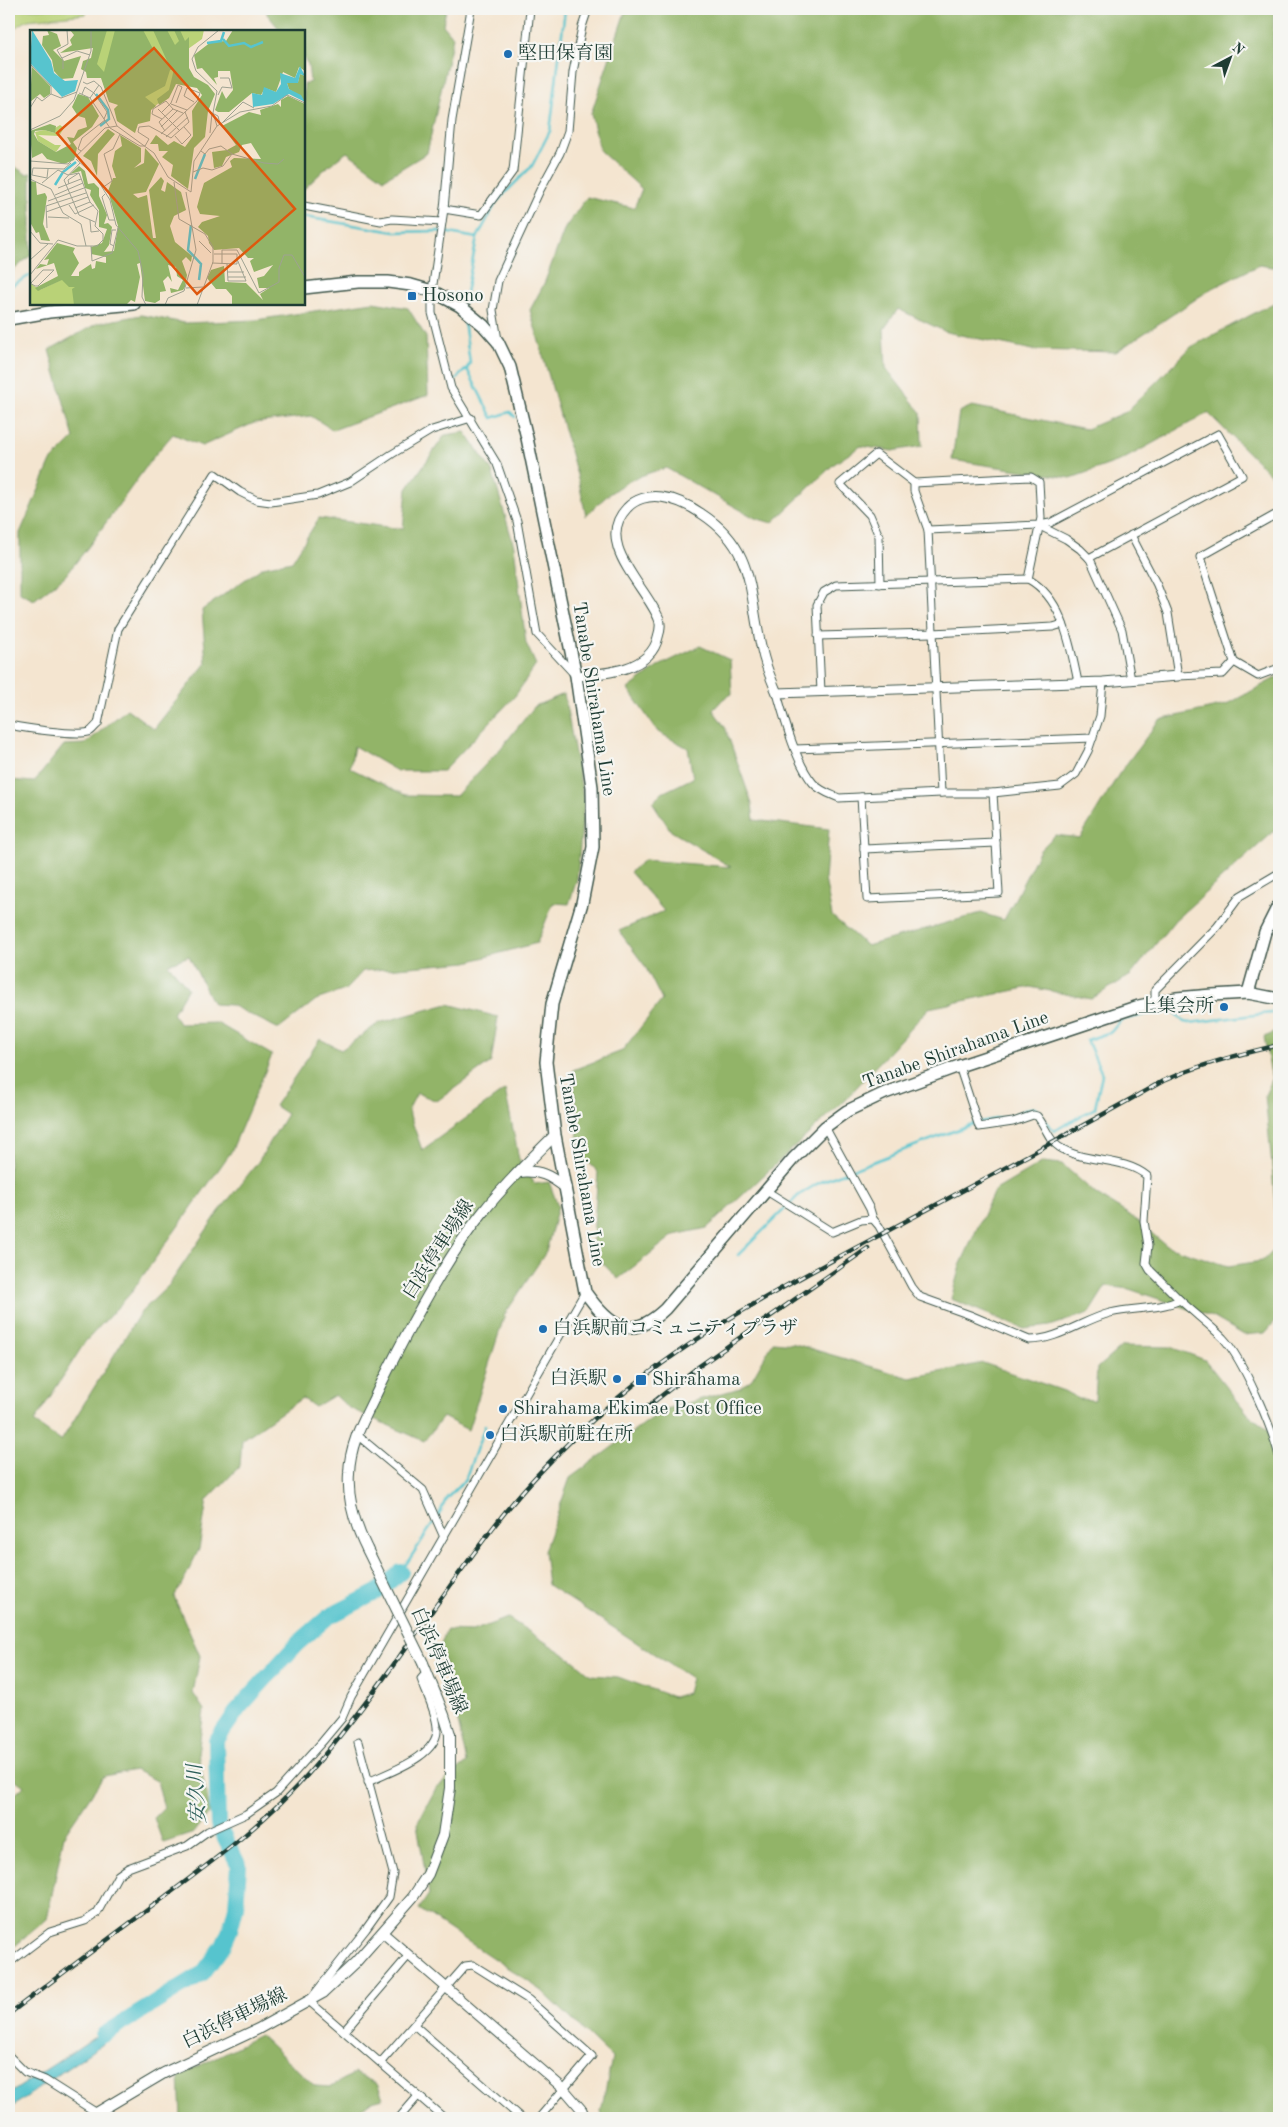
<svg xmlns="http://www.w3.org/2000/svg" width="1288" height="2127" viewBox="0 0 1288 2127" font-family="'Old Standard TT','Noto Serif JP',serif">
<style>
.green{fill:#b9d277;stroke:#6c8856}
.forest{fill:#92b468;stroke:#58784e}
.water{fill:#57c4ce;stroke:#3b8081}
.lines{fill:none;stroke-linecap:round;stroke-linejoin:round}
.stream{stroke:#57c4ce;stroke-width:2.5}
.river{stroke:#57c4ce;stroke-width:16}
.minor-casing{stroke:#3f564b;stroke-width:9}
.tertiary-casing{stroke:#3f564b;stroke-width:11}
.secondary-casing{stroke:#3f564b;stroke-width:12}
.primary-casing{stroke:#3f564b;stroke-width:14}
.minor{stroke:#fff;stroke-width:7}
.tertiary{stroke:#fff;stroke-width:9}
.secondary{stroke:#fff;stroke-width:10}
.primary{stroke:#fff;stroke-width:11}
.rail-casing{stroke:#1f3d34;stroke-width:4.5}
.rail{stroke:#f6f6f2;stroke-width:2.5;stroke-dasharray:8;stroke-linecap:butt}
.secondary-bridge-casing{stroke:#3f564b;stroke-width:12;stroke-linecap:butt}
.secondary-bridge{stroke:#fff;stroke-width:10}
.poi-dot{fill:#1f6fb2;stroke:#f6f6f2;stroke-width:2}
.labels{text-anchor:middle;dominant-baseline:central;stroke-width:4.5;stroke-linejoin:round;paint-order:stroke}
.poi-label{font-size:19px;fill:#1f3d34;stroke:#f6f6f2;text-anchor:start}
.street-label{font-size:19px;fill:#1f3d34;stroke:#f6f6f2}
.water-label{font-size:20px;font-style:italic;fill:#2d5f5a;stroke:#f6f6f2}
.inset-river{fill:none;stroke:#57c4ce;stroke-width:2.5}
.inset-road{fill:none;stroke:#9fa292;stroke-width:1}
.view{fill:#de580e;fill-opacity:0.15;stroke:#de580e;stroke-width:2.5}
.inset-edge{fill:none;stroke:#1f3d34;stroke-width:2.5}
</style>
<rect width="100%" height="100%" fill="#f6f6f2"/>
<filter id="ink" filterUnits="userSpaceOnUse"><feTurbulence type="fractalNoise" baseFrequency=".02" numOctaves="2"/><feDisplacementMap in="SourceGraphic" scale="10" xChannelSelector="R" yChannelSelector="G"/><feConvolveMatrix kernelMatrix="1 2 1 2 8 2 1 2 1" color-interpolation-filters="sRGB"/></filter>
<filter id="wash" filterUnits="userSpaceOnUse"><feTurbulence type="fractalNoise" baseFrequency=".0096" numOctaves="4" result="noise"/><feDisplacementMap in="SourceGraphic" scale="20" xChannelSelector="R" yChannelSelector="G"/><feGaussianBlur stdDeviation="1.12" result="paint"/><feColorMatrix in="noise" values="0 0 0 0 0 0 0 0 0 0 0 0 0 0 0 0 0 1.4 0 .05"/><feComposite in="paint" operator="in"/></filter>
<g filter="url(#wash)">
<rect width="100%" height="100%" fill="#f4e5d0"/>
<polygon class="green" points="9,9 86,9 86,14 28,20 9,31"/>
<g class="forest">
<polygon points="267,9 446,9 443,25 453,37 427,153 384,179 347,152 328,166 304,189 304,84 310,82 308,64 304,59 304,31 281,31 267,14"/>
<path d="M626 9H1274L1273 57 1279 89V268L1259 265 1211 289 1116 352 1033 350 946 332 898 309 884 329 886 368 921 413 922 446 892 451 861 446 834 464 772 523 755 518 666 468C628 478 613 488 586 516L579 482 530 310 544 284 565 228 587 197 634 208 642 189 600 151 591 114Z"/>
<polygon points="9,163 26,174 31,173 31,255 9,274"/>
<polygon points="1279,300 1279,483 1208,413 1122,460 1071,478 952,460 959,412 972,406 1086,429 1126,412 1191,347"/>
<polygon points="373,302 408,308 426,337 428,395 333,430 311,416 254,423 202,446 173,434 154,456 89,546 65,576 34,600 20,593 20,533 51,461 74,438 49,350 98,323 141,315 185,323 256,320"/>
<polygon points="465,432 492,471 514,546 526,643 536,665 515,696 443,771 397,771 354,746 350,768 405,795 456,796 501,748 535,706 564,694 584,801 577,879 569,904 553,903 537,943 467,962 363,971 345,990 316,1000 279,1029 231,1005 213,1004 189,956 168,964 188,988 173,1013 179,1024 217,1023 272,1055 231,1152 130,1294 85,1342 34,1422 61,1441 140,1313 169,1285 218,1213 258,1162 287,1114 275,1106 320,1039 341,1050 379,1023 448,1004 498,1017 491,1062 437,1101 417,1093 408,1110 422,1150 505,1090 519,1159 535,1184 549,1182 558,1206 546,1252 505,1314 468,1430 443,1417 424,1441 349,1408 335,1395 315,1407 302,1398 242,1440 240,1466 207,1500 199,1549 185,1578 174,1597 200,1656 193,1693 204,1710 198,1754 210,1812 194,1833 163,1843 154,1818 164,1808 157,1781 135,1770 104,1776 64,1835 47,1919 9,1951 9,1800 24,1786 9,1775 9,780 34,782 64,745 85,744 127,709 154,729 206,663 202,610 263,567 292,561 319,518 403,529 407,489 445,435"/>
<polygon points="700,646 730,660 732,694 723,699 713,710 725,727 752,804 754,820 829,829 825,879 832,916 867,946 981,913 1004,920 1040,850 1055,835 1080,838 1119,774 1159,720 1226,705 1279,676 1279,827 1175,920 1131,975 1091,999 1030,987 929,1008 845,1100 707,1228 674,1235 618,1279 592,1252 598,1172 579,1153 573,1070 622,1051 662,1000 645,966 619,931 664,911 630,872 644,860 731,867 671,831 653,803 660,794 693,778 688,748 658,732 628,689 659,666"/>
<polygon points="1279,1031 1279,1317 1265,1333 1244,1335 1213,1317 1129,1289 1106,1286 1089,1313 1050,1326 1024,1329 951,1299 960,1266 994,1191 1043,1162 1062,1164 1097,1195 1131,1216 1167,1246 1228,1266 1262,1261 1278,1247 1272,1166 1265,1095 1272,1080 1264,1037"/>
<polygon points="773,1342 795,1344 910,1378 983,1363 1064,1391 1079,1399 1095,1400 1097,1368 1122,1346 1171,1347 1205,1360 1248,1414 1279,1438 1279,2118 603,2118 601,2112 612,2058 541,1990 419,1909 429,1894 417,1824 436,1788 467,1763 441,1645 446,1630 472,1631 508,1618 573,1660 591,1675 618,1677 673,1697 687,1693 691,1678 548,1585 544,1551 570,1478 663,1410 740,1388 752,1379"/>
<polygon points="260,2035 315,2086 330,2087 355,2073 377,2084 383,2098 372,2101 349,2118 181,2118 179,2076"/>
</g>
<polygon class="water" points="119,2021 125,2028 9,2109 9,2094"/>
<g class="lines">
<g class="stream">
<polyline points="304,217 395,232 438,231 477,238 497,201 532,166 550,131 565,9"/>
<polyline points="9,287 31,275"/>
<polyline points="464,303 477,238"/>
<polyline points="467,369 492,418 510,412 515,417"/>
<path d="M454 382C459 374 467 371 470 363L463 314"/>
<polyline points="738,1255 799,1195 820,1182 975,1123 1011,1116 1030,1108 1035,1108 1054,1131 1095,1108 1102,1074 1087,1040 1111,1032 1121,1020 1171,1009 1184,1022 1189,1023 1279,1012"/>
<polyline points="401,1572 440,1513 446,1499 465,1480 485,1426"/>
</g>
<polyline class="river" points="103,2035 203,1973 223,1946 230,1930 236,1907 239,1866 218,1824 216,1741 239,1708 297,1644 328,1617 377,1592 401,1572"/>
</g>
</g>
<g filter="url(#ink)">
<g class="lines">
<defs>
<g id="minor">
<polyline points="471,9 452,120 444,209 432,291 432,313 451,388 497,464 517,521 537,634 575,675"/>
<polyline points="304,206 381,221 392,219 442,222"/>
<polyline points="444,209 481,215 513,171 530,9"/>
<polyline points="498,340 493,310 498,281 540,190 560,153 568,131 573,72 582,27 588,9"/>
<polyline points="914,483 914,491 928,530 941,793"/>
<polyline points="1279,524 1275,515 1200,557 1234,662 1258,676 1279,668"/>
<polyline points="1040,526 1066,539 1080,549 1090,559 1122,630 1131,680"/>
<polyline points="928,530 1039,525 1050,523 1218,434 1242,476 1089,558"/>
<polyline points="1131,535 1157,585 1168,613 1178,676 1223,674 1234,662"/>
<polyline points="880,584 879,536 870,515 840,484 876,454 914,483 1031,477 1039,482 1041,518 1028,579"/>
<polyline points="818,636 932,633 1053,627 1063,624"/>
<path d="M821 692 817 605 824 592 836 585 1028 579C1063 598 1070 645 1078 682"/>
<path d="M777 693C784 718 796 763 813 783 820 791 830 794 839 798L941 793H993L1060 786 1076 774 1088 751 1100 716 1103 682"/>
<path d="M9 725C24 728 75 736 89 732 92 731 95 726 98 724L118 629 215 474 240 492 256 500 271 502 318 495 350 482 392 454 432 430 471 418"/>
<polyline points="795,749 1093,738"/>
<polyline points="861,797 867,899 999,893 993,793"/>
<polyline points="864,849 996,843"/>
<polyline points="1155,1002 1155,990 1217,927 1240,896 1279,873"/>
<path d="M959 1066 979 1127 1013 1122 1033 1115 1037 1116C1045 1125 1049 1141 1059 1147 1085 1164 1123 1156 1147 1176L1144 1221 1148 1246 1146 1263 1150 1270 1180 1300"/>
<polyline points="825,1127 870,1209 873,1219"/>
<path d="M765 1190 832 1232 861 1220 873 1219 879 1226 912 1287 920 1297 970 1315 1029 1340C1058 1340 1083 1320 1110 1313 1133 1307 1158 1310 1180 1300 1194 1313 1210 1325 1223 1338 1243 1359 1272 1428 1279 1456"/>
<polyline points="356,1434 423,1490 443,1535"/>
<polyline points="358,1742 393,1873 389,1897 366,1929 309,2001 444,2118"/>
<path d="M368 1782C389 1772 440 1756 437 1727 436 1712 426 1693 421 1679L427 1672"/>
<polyline points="9,1963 50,1932 85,1921 97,1913 118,1875 128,1868 187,1846 208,1831 246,1814 276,1793 322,1742 342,1718 351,1697 585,1292"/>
<polyline points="414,2025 521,2118"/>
<polyline points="344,2031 409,1955"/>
<polyline points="9,2056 25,2072 45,2080 97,2113"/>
<polyline points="381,2062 465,1966 473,1965 529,2000 592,2056 539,2118"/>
<polyline points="399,2118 418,2096"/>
</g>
<g id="tertiary">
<path d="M576 676C604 674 651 671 658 637 660 631 661 624 659 619 646 586 593 543 627 508 635 499 649 495 661 497 677 499 689 505 702 514 757 550 748 594 762 650 765 665 771 679 777 693L1103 682 1178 676"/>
<polyline points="383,1933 564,2089 582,2110 585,2118"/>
</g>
<g id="secondary">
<path d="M519 1172C540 1170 549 1175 566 1188"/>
<path d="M367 1549C355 1525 347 1500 349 1473 350 1441 366 1416 379 1388 407 1331 443 1262 483 1212 505 1184 530 1160 555 1135"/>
<polyline points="88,2118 164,2073 258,2029 323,1993 355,1963 413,1897 428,1874 443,1835 450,1788 450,1734 444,1715 423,1663"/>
</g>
<g id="primary">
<path d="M304 288 358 282H388L411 285 432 291 460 306 483 325 498 342 510 367 527 438 576 676 592 787 593 847 582 903 552 1004 546 1062 555 1135 585 1292C610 1327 630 1342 665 1309L793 1159 825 1127 847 1111 885 1093 959 1066 1139 1006 1176 998 1212 995 1248 993 1279 999"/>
<polyline points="9,319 49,312 134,304"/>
<polyline points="1248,993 1265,932 1279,904"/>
</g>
</defs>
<use href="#minor" class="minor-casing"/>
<use href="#tertiary" class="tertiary-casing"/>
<use href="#secondary" class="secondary-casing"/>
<use href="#primary" class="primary-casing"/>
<use href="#minor" class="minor"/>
<use href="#tertiary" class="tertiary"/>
<use href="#secondary" class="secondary"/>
<use href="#primary" class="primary"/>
<defs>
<g id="rail">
<polyline points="642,1411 698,1367 868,1248"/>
<path d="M9 2014C61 1974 114 1935 166 1896 217 1858 267 1821 309 1773 377 1695 432 1607 495 1525 527 1483 565 1445 604 1410 685 1338 782 1287 878 1236 973 1185 1069 1134 1163 1081 1201 1064 1239 1054 1279 1045"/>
</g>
</defs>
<use href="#rail" class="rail-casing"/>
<use href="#rail" class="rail"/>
<defs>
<polyline id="secondary-bridge" points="367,1549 423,1663"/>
</defs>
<use href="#secondary-bridge" class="secondary-bridge-casing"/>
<use href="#secondary-bridge" class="secondary-bridge"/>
</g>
</g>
<g class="poi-dot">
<circle cx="508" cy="54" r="5"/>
<rect x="407" y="291" width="10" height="10" rx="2.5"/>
<circle cx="1224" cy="1007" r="5"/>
<circle cx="543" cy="1329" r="5"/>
<circle cx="617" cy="1379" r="5"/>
<rect x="635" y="1374" width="12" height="12" rx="2.5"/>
<circle cx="503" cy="1409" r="5"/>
<circle cx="490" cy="1435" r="5"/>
</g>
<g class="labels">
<g class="poi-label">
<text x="518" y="54">堅田保育園</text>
<text x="422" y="296">Hosono</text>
<text x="1214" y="1007" text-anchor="end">上集会所</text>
<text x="553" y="1329">白浜駅前コミュニティプラザ</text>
<text x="607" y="1379" text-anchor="end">白浜駅</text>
<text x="652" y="1380">Shirahama</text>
<text x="513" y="1409">Shirahama Ekimae Post Office</text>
<text x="500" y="1435">白浜駅前駐在所</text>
</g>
<g class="street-label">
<text transform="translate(593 699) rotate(81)">Tanabe Shirahama Line</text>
<text transform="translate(956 1051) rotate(-20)">Tanabe Shirahama Line</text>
<text transform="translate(581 1170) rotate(80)">Tanabe Shirahama Line</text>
<text transform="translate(439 1250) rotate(-57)">白浜停車場線</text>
<text transform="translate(438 1661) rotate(67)">白浜停車場線</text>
<text transform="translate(235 2019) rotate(-26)">白浜停車場線</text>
</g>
<g class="water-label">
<text transform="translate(198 1794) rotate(-94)">安久川</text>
</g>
</g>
<g transform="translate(30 30)">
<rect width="275" height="275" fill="#f4e5d0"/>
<path d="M74 0H174L172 9 158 19 147 35 140 63 123 78 61 41ZM30 95 34 98 29 106 8 105 25 115H31L26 122 8 111 5 102 14 100 25 103V98ZM33 249 48 255 52 275H0V253L10 260Z" fill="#b9d277"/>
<path d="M17 0 27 4 31 16 23 20 34 31 51 26 43 48 31 49 24 41 22 30 12 15 13 6 19 5ZM40 0H77L67 34 74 42 85 0H113L122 17 138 33 123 0H137L145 15 149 11 144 0H150L155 11 159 7V38L164 47 178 55 185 64 178 81 175 107 164 118 158 159 141 146 143 135 132 127 138 121H129L128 114H120L126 105 138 115 144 111 155 117 163 106 162 81 172 65 167 58 146 54 139 68 129 75 127 69 139 60 144 39 140 40 135 56 115 67 126 76 121 80 120 91 108 94 105 103 87 91 84 79 88 75 79 72 71 48H57L56 42 51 39 53 31 61 28 63 18 30 23 42 15 40 10 44 5ZM203 0H275V41L269 37 265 48 253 42 246 62 235 58 231 65 222 63 199 82H188L185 80 192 61 196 69 203 60 200 41H188V47L184 48 187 55 172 38 167 39 164 25 181 12 196 11ZM2 37 20 56V64L14 68 10 64 0 72ZM270 44 275 46V71L259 59 257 53 268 52ZM48 64 58 67 69 86 62 97 43 112 47 118 44 130 34 134 17 129 12 123 2 128 0 101 20 94 26 96 25 103 14 100 5 101 4 104 8 111 26 122 41 114 37 107 44 108 48 100 57 97 55 88 48 86 42 77ZM258 66 275 74V275H202V266L196 259H186L177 248 181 240 194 236 195 252 216 253 233 270 230 264 239 258H229L227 248 234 246 243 235 224 242 220 231 224 228H218L209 218 184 220 179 213 178 206 168 197 172 192 190 186 170 184 167 177 170 166 174 153 202 137 200 131 204 128 231 129 221 113 212 115 209 122 196 127 192 136 184 138 182 122 197 120 206 115 192 96 219 82 231 85 230 80 248 74 251 77V70ZM78 99 85 104 68 124 67 146 61 131 53 126ZM90 105 111 118V132L104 138 114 133 115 118 129 134 116 162 103 164 108 168 117 165 123 208H126L119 160 131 147 134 151 131 160 135 162 137 152 151 162 156 180 144 186 140 196 145 212 162 226 161 232 156 227 152 231 157 245 155 257 153 260 141 263 140 258 148 260 153 250 147 246 146 237 138 235 142 252 138 246 133 251 136 261 130 262V270L125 273 115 271 110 233 107 234 110 247 105 272 101 270 96 275H44L42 259 45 257H39L32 250 8 261 5 258 28 246 24 233 6 239 10 234 17 235 19 229 14 230 27 213 45 218 43 222 49 233 41 246H49V242L61 234 62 239 65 238 66 231 76 233V227L61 224V217L72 213 77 199 69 197V180L60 165 61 160 55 158 51 141 40 144 49 136 55 141 58 154 64 153 69 158V166L77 185 74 194 78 193 82 197 79 215 74 222 84 221 88 196 78 161 83 148H86L82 136 85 121 92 116ZM0 151 6 152 7 165 15 163 17 167 13 194 20 211 11 210 9 202 6 203 0 192Z" fill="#92b468"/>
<path d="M2 0 21 31 24 43 35 51 48 50 45 61 32 67 0 33ZM270 36 275 46 270 44 268 53H257L259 59 271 65 275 72 259 64 243 74 223 77 222 63 232 65 234 57 246 62 251 54 250 43 265 48Z" fill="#57c4ce"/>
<path class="inset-river" d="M193 9 199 16 214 13 221 17 233 12M177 13 191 11 194 2M66 64 78 80 79 89 70 96M165 149 175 124M25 155 33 142 46 132M161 195 158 220 171 234 169 250"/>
<path class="inset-road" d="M32 28 47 21 60 25M0 34 21 56V64M33 39V30L27 20 38 14 37 0M53 52 57 54 64 51 71 57 87 96M49 63 60 68 80 98 110 116H115L119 109 108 102 109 97 119 96 141 108 159 92 155 82M21 64 31 68 47 62M52 64 55 57 64 63 77 82 74 89M188 65 192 57 202 58 199 48H190M60 68 69 55M141 74 157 80M0 78 7 67 12 71 21 64M128 79 150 101M132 82 141 73 148 55 152 57 146 73M132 89 122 84 123 79 136 71 143 79 153 83M193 92 213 72 224 78M187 96 183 83 187 61 166 41 162 29 168 17 189 0M131 97 148 80M0 100 30 86 44 70 61 21V0M135 101 129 92 143 79M180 103 182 83 188 86 190 94M131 104 167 71 170 63 157 58 154 66 164 72M145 106 152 114 161 105 154 97M136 107 158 87M51 121 48 119 52 108 75 90M171 121 175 124 179 119 191 116 202 124M46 129 65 146 80 170 86 195 108 221 113 244 112 267 116 275M0 131 38 134 75 98 87 96 124 123 138 147 161 162 164 131 187 96 210 82 242 76 257 65 275 73M50 133 34 150 49 185 65 192M18 139 17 148 2 145 3 138 34 139 41 133M28 140 38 145 49 143M163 142 173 138 182 140 193 136 202 124 234 133 248 134 254 129M0 149 21 159 33 183 51 194 56 216M144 152 149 189 175 204 183 217V232L167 275M12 153 28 140M39 154 38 150 49 143M28 158 51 149M72 158 82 151 74 124 83 119 90 104M75 164 72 167 79 190H85M25 165 53 153M18 171 54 158M39 175 45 184 64 175M16 176 56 163M16 176 17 198M45 178 60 172M16 182 58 167M18 187 39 188M60 190 61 202 69 201M0 201 10 213 23 214M169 211 181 223M61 216 62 231 82 223 88 198M84 216 80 214 82 200H86M184 224H207M0 230 18 214M182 233 207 234V224M192 234V220H207L229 263 249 252V238L254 225H262L275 247M197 234 198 251H216L207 229M197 242H214M0 245 28 210 47 216H67L73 210V204L65 196 68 181 60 172 49 143M198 247H216M0 253 5 256H8L24 240H13L1 253M156 258 173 257M135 275 138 268 154 261 166 220 156 162"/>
<path class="view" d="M124 18 265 179 167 264 27 103Z"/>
<rect width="275" height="275" class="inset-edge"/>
</g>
<rect width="1288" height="2127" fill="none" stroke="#f6f6f2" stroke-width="30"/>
<g transform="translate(1230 58) rotate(41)" stroke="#f6f6f2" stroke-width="4" paint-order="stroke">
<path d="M0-4L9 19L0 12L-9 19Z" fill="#1f3d34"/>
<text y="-8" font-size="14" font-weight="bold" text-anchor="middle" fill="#1f3d34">N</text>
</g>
</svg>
